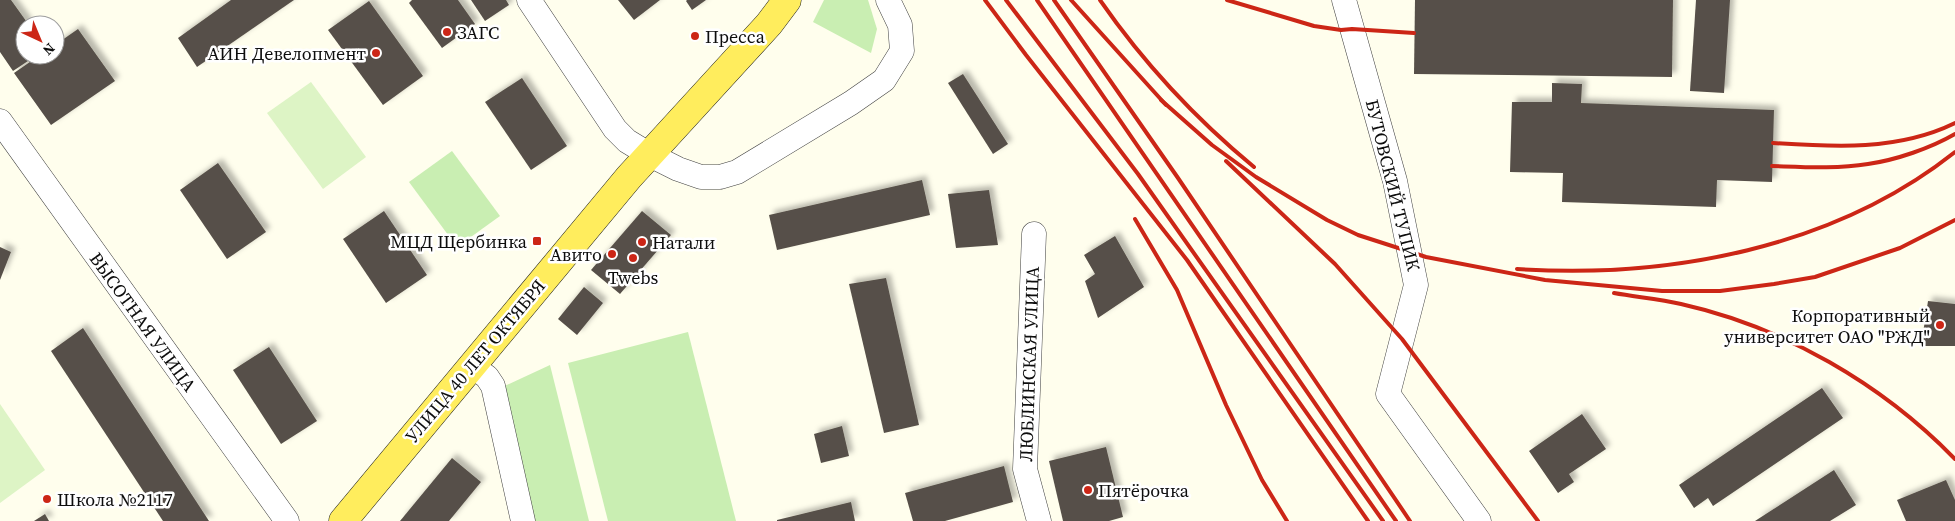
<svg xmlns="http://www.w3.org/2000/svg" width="1955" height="521" viewBox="0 0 1955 521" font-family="'Source Serif 4',serif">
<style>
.green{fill:#c9eeb2}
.pitch{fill:#ddf4c5}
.building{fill:#575048;filter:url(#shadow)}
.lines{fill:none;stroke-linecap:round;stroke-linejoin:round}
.minor-casing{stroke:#404040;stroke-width:25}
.major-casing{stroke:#1e1e1e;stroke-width:29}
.minor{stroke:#fff;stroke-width:24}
.major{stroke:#ffed5d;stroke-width:28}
.rail{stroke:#cc2616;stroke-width:4}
.poi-dot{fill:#cc2616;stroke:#fff;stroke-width:2}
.labels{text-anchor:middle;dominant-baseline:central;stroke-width:5;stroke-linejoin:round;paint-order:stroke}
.poi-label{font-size:18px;fill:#0d0d0d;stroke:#fff;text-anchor:start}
.street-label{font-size:18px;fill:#0d0d0d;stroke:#fff}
</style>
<defs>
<filter id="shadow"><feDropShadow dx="4.5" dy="-4.5" stdDeviation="2.5" flood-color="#0004"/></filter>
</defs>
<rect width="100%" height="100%" fill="#fffeed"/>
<g class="green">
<polygon points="824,0 868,0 877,29 871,53 813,22"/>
<polygon points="452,151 500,216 457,247 409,182"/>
<polygon points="688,332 736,521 608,521 568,363"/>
<polygon points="550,365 589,521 529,521 498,389"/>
</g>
<g class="pitch">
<polygon points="311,82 366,157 323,189 267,113"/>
<polygon points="0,404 45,470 0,503"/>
</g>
<g class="building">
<polygon points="0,0 11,0 29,25 25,25 25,55 37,55 13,71 0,52"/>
<polygon points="231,0 294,0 197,67 178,38"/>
<polygon points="412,0 458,0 475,24 442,48 409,3"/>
<polygon points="471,0 506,0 509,5 485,21"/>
<polygon points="618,0 660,0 634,20"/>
<polygon points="687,0 706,0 692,10 686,1"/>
<polygon points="1415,0 1673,0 1672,77 1414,74"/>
<polygon points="1696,0 1730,0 1724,93 1690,91"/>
<polygon points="369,1 423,76 383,105 328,30"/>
<polygon points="78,29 115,81 51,125 14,73 40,55 55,55 55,45"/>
<polygon points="963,74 1008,144 993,154 948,83"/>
<polygon points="522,78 567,146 531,170 485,102"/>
<polygon points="1552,83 1582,84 1581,103 1774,110 1772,182 1717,180 1716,207 1562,202 1563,173 1510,172 1512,102 1552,102"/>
<polygon points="218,163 266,232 227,259 180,190"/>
<polygon points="922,180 930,215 777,250 769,215"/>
<polygon points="989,190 998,245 956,248 948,194"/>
<polygon points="384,211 427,275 386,303 343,239"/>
<polygon points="642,211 671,235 620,294 591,270"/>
<polygon points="1115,236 1144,287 1098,318 1085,281 1095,274 1084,255"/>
<polygon points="0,247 11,252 0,280"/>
<polygon points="886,278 919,425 884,433 849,284"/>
<polygon points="584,287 603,303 577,335 558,319"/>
<polygon points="1928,301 1955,304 1955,346 1921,346"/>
<polygon points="83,328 209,521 163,521 51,351"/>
<polygon points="269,347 317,421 281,444 233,370"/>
<polygon points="1822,388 1843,418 1713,506 1708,498 1694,508 1679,485"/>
<polygon points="1582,414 1606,449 1569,474 1574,482 1558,493 1529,451"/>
<polygon points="842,426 849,456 821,463 814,434"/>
<polygon points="1106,447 1123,517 1109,521 1063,521 1049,461"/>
<polygon points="452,458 481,482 449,521 400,521"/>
<polygon points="1004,466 1013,502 945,521 913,521 905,493"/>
<polygon points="1834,470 1856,505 1830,521 1755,521"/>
<polygon points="1946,480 1955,500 1955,521 1906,521 1897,500"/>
<polygon points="851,502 855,521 777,521 777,520"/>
<polygon points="45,514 49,521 34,521"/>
</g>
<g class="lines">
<defs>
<g id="minor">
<polyline points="529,0 615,129 627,141 650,155 678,169 701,177 720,177 737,172 851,103 884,80 902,51 900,25 888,0"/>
<polyline points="1344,0 1395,181 1416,285 1388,394 1479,521"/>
<polyline points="0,121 287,521"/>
<polyline points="1034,234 1025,469 1039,521"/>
<polyline points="471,365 487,377 493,386 523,521"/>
</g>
<polyline id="major" points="343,521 629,177 769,24 787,0"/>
</defs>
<use href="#minor" class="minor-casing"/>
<use href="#major" class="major-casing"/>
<use href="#minor" class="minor"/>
<use href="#major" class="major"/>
<g class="rail">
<polyline points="985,0 1026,55 1187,260 1368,521"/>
<polyline points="1006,0 1138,174 1383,521"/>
<polyline points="1037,0 1396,521"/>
<polyline points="1054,0 1178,178 1410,521"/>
<polyline points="1071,0 1166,105"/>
<path d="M1100 0C1143 62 1196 119 1254 167"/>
<polyline points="1227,0 1314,26 1341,30 1352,29 1414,33"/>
<polyline points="1161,100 1212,145 1256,177 1327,220 1358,235 1426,257 1545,280 1662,291 1720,291 1774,284 1815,277 1900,248 1955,220"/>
<path d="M1773 143C1834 147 1898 151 1955 123"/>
<polyline points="1226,161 1335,264 1402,339 1538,521"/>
<path d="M1772 166C1804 167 1837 169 1868 164 1896 160 1931 148 1955 134"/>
<polyline points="1135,219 1177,290 1226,405 1262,480 1287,521"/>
<path d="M1517 269C1669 279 1834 248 1955 152"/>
<path d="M1614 293C1636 297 1659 299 1681 304 1784 327 1882 384 1955 459"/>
</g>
</g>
<g class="poi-dot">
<circle cx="447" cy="32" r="5"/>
<circle cx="695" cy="36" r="5"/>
<circle cx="376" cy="53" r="5"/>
<rect x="532" y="236" width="10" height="10" rx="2.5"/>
<circle cx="642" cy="242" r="5"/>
<circle cx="612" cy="254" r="5"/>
<circle cx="633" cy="258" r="5"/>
<circle cx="1940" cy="325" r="5"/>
<circle cx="1088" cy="490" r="5"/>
<circle cx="47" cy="499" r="5"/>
</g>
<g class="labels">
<g class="poi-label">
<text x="457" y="32">ЗАГС</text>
<text x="705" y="36">Пресса</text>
<text x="366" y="53" text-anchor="end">АИН Девелопмент</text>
<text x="527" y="241" text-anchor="end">МЦД Щербинка</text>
<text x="652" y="242">Натали</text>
<text x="602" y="254" text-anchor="end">Авито</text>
<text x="633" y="277" text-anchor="middle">Twebs</text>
<text x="1930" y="315" text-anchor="end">Корпоративный<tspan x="1930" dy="21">университет ОАО "РЖД"</tspan></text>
<text x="1098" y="490">Пятёрочка</text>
<text x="57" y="499">Школа №2117</text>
</g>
<g class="street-label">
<text transform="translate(1393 185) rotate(76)">БУТОВСКИЙ ТУПИК</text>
<text transform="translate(143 322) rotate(54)">ВЫСОТНАЯ УЛИЦА</text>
<text transform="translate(475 361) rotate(-50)">УЛИЦА 40 ЛЕТ ОКТЯБРЯ</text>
<text transform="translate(1029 364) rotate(-88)">ЛЮБЛИНСКАЯ УЛИЦА</text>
</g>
</g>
<g transform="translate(40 40) rotate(136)"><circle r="24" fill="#ffffff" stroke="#9e9e9e"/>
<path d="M0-4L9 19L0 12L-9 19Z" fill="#cc2616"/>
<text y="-8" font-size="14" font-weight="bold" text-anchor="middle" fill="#0d0d0d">N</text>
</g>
</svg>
